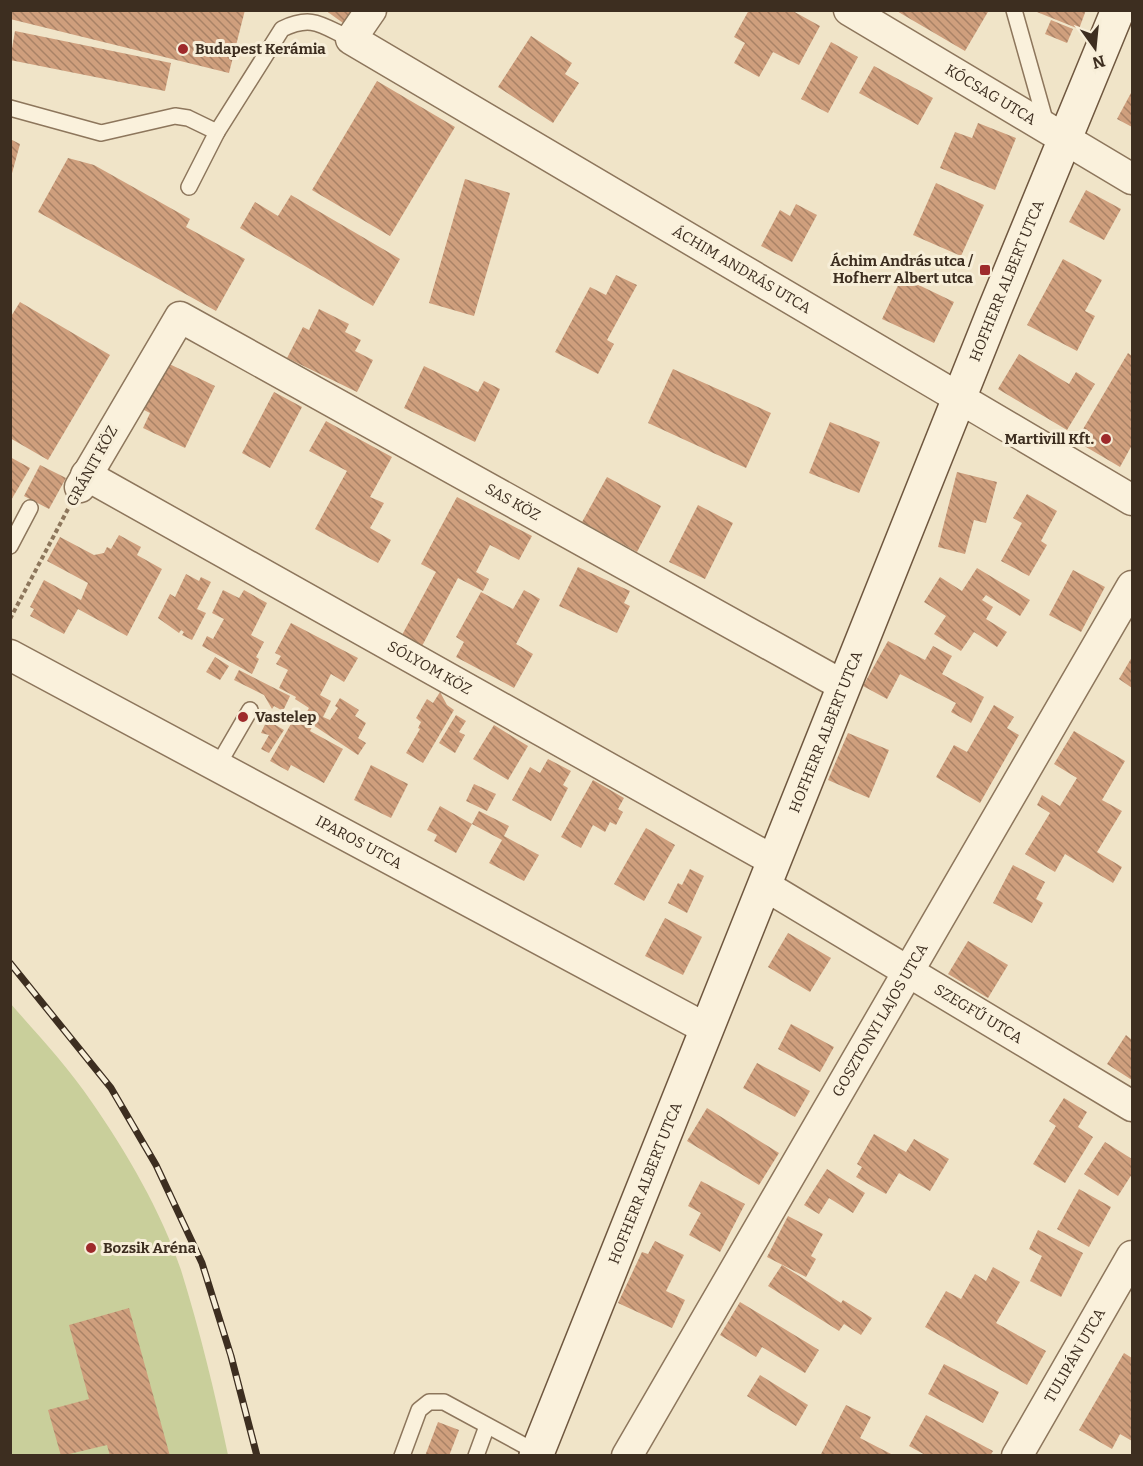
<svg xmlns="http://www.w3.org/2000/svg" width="1143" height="1466" viewBox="0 0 1143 1466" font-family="Bitter,serif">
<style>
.garden{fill:#c9cf9b}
.building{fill:url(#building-back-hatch)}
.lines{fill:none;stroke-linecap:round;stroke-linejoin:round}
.lane-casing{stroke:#8d765c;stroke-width:18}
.street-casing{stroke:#8d765c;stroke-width:33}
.secondary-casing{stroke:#6f573f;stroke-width:36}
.path{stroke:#8d765c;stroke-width:4;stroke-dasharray:4.5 3;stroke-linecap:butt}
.lane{stroke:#faf1dc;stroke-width:15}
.street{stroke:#faf1dc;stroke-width:30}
.secondary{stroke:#faf1dc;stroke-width:33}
.rail-casing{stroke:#3d2e20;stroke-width:7}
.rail{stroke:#f7eed8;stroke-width:4.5;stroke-dasharray:14;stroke-linecap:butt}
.poi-dot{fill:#9e2a2b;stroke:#f7eed8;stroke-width:2}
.labels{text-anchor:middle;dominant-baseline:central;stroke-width:6;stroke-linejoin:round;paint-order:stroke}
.poi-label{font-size:15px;font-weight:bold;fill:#3d2e20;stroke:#f7eed8;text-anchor:start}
.street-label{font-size:15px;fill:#3d2e20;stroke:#f7eed8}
</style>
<defs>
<pattern id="building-back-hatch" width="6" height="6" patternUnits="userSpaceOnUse" patternTransform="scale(1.5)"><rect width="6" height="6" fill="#cf9f7d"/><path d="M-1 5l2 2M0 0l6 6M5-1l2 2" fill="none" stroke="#a98266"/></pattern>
</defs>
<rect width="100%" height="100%" fill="#f0e4c8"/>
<path class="garden" d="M10 1003C38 1035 68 1067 91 1101 127 1153 161 1211 181 1270 200 1331 215 1393 228 1455H11Z"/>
<g class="building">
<polygon points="10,10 245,10 229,73 10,19"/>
<polygon points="325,10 352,10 343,23"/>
<polygon points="749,10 791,10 820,26 799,65 773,52 759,77 734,63 745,43 734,37"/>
<polygon points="895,10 989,10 965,51"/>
<polygon points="1032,10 1086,10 1079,29"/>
<polygon points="1051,20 1073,29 1067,43 1045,34"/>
<polygon points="15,31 171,63 165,91 10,60"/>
<polygon points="531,36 572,63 565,74 579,83 553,123 498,87"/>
<polygon points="831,42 858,57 828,113 801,99"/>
<polygon points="874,66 933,98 918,125 859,93"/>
<polygon points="377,81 455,127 390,236 312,190"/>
<polygon points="1132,91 1132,127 1117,119"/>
<polygon points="978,123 1016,138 995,190 940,168 955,132 972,138"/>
<polygon points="10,139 20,144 11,177 10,176"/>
<polygon points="68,158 94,165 190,219 186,227 245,259 216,311 38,212"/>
<polygon points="465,179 510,193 474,316 429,303"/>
<polygon points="936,183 984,205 961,256 913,235"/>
<polygon points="1086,190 1121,209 1104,240 1069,222"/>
<polygon points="291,195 400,259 373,306 240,228 255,202 278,216"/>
<polygon points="796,204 817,215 792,262 761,246 780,210 790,216"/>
<polygon points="1063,259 1102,280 1085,311 1095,316 1077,351 1027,325"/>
<polygon points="616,275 637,285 607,340 614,344 598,374 555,352 590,287 606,295"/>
<polygon points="902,277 954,302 934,343 882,319"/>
<polygon points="20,302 110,355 48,460 10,438 10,318"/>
<polygon points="319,309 349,324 345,332 361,340 355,351 373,360 357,392 287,358 303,327 309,330"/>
<polygon points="1128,353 1132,356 1132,445 1120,467 1076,441"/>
<polygon points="1019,354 1069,384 1076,372 1095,384 1067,430 998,389"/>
<polygon points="159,359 215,386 185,448 143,428 150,413 136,406"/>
<polygon points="424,366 478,392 484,381 500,389 475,442 404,408"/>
<polygon points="673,369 771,413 746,468 648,423"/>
<polygon points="274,392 302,407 270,468 242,453"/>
<polygon points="326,421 392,457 370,497 384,503 370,528 391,540 378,563 315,529 347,471 309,451"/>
<polygon points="830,422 880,442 859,493 809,473"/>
<polygon points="10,457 30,468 10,502"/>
<polygon points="40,465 66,478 49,509 24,496"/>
<polygon points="957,472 997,482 986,523 974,520 965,554 938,547"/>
<polygon points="607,477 661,506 637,552 582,522"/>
<polygon points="1027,494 1057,511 1041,541 1047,545 1029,576 1001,561 1022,523 1013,518"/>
<polygon points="457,497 532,536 519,560 490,545 476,572 489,579 483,591 458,578 422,646 402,635 436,572 421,564"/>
<polygon points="698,505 733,523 705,579 669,562"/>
<polygon points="119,535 141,547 137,555 162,569 127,636 78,609 64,634 30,616 34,609 30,607 44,580 81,600 88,583 47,561 60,537 94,555 104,553 107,547 111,549"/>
<polygon points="578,567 630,591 624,603 630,606 617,633 559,606"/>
<polygon points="977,568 1030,600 1020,616 986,595 982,600 993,607 986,619 1007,632 997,647 974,632 961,651 934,634 946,616 924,602 940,577 962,591"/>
<polygon points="1073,570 1105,587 1081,632 1049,615"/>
<polygon points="186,574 199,581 201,577 211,582 197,609 206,613 192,640 182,635 184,632 181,630 179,633 158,618 170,594 175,597"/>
<polygon points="223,590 239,598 244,590 267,603 251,635 264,642 256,657 259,659 252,674 202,646 207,636 213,639 224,619 212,613"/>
<polygon points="524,590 540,599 516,644 533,654 514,688 456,657 464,642 456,637 481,592 513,609"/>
<polygon points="291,623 358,658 344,682 331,674 320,695 331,701 323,717 330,720 338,708 335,706 340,698 359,710 355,716 366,723 358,738 366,743 358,755 313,725 310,731 343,749 324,783 291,765 288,771 270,761 296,715 303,719 309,708 295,699 296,697 279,688 288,670 276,664 281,656 275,653"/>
<polygon points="888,641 925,660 933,646 952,656 942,674 984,697 971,723 951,712 956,703 900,674 887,699 863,686"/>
<polygon points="215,657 229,666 220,680 206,672"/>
<polygon points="1132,657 1132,688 1119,679"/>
<polygon points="239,670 290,696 283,711 274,706 272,709 264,695 234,680"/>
<polygon points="440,692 447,705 454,710 423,763 406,753 420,729 418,728 421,722 416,718 427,699 433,703"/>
<polygon points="994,705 1014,717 1007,728 1019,735 980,803 936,777 954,745 967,752"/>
<polygon points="456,715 466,721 459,732 465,735 455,753 439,743"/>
<polygon points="267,720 284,730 269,753 261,749 269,735 261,733"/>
<polygon points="494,725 528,746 508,780 473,759"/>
<polygon points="1074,731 1125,761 1102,800 1122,811 1097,852 1122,867 1113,883 1065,854 1055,872 1025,854 1050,813 1037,805 1042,795 1060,806 1077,778 1054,764"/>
<polygon points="848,733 889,750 869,798 828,780"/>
<polygon points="548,759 571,771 563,785 568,788 551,821 512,800 530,767 540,773"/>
<polygon points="371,765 408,784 391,818 354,800"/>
<polygon points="593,780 624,798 618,809 623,812 616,825 610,822 605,832 593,825 581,848 561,837"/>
<polygon points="474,784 496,794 487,811 466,801"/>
<polygon points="440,806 472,824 456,853 434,841 437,835 427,830"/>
<polygon points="479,811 509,826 504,836 539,855 524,881 489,863 502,840 472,824"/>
<polygon points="646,828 675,845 644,901 614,884"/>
<polygon points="1013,865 1045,882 1036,899 1043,903 1032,923 993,903"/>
<polygon points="690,869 704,876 687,913 668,903 678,883 682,885"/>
<polygon points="665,918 702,937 683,975 645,956"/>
<polygon points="788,933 831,958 810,992 768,967"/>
<polygon points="968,941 1008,965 988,998 948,974"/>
<polygon points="791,1024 834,1047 820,1072 778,1049"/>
<polygon points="1126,1035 1132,1040 1132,1080 1107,1064"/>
<polygon points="757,1063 810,1091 795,1117 743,1088"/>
<polygon points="1064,1098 1087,1112 1078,1127 1093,1137 1065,1183 1033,1164 1056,1126 1049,1121"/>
<polygon points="707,1108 779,1153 759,1185 687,1141"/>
<polygon points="874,1134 906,1152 914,1139 949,1159 930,1191 899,1173 886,1194 856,1177 862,1167 857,1164"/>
<polygon points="1105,1142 1132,1159 1132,1174 1118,1196 1084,1174"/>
<polygon points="827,1169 865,1193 853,1213 829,1198 819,1214 804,1205"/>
<polygon points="701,1181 745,1204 720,1252 689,1235 701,1213 688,1206"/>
<polygon points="1079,1189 1111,1207 1089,1247 1057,1229"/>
<polygon points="788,1216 823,1234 811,1256 816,1259 806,1277 767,1257"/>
<polygon points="1038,1230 1083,1253 1061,1297 1030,1281 1042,1256 1029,1249"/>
<polygon points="655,1241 684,1255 666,1291 685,1300 672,1328 618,1303 642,1252 648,1254"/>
<polygon points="782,1265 841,1303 843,1300 872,1318 861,1335 844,1324 839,1331 768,1286"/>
<polygon points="993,1267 1020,1282 996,1323 1046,1351 1027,1385 925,1327 946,1291 961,1299 975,1274 986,1281"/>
<polygon points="740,1302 819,1350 805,1373 762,1347 756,1357 720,1335"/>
<polygon points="129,1308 170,1456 110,1456 107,1445 61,1456 48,1410 89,1399 69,1325"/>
<polygon points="1124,1353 1132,1358 1132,1441 1120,1434 1112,1449 1079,1430"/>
<polygon points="944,1364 999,1392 983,1423 928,1394"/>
<polygon points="760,1375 808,1405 796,1426 747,1396"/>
<polygon points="846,1405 871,1417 860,1438 895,1456 820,1456"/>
<polygon points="926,1415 993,1451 990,1456 927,1456 909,1446"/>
<polygon points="438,1422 459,1430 449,1456 425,1456"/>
</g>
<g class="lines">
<defs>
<g id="lane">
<polyline points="1014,10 1047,127"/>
<polyline points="10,108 101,133 175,116 188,118 217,132"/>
<path d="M189 187 217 132 282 29C313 14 322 26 351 39"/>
<polyline points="10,546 30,508"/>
<polyline points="218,765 250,710"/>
<polyline points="402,1456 419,1410 429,1402 444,1402 538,1453"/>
<polyline points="476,1456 487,1426"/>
</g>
<g id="street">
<path id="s1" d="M371 10 351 39 1132 500"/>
<path id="s2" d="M849 10 1132 179"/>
<path id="s3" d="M86 475 774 861"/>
<path id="s4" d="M80 487 180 317 844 686"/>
<path id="s5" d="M10 655 707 1029"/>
<path id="s6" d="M764 885 1132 1106"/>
<path id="s7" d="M627 1456 1132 586"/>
<path id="s8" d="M1017 1456 1132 1256"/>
</g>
<g id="secondary">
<path id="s9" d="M536 1456 994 311 1118 10"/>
</g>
</defs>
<use href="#lane" class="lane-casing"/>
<use href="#street" class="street-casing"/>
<use href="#secondary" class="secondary-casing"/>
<polyline class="path" points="10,619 68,509"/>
<use href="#lane" class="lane"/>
<use href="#street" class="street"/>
<use href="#secondary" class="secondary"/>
<defs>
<polyline id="rail" points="10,963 111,1088 156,1165 202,1263 231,1356 257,1456"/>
</defs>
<use href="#rail" class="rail-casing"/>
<use href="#rail" class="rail"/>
</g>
<g class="poi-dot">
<circle cx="183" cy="49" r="6"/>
<rect x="979" y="264" width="12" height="12" rx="3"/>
<circle cx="1106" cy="439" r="6"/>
<circle cx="243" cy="717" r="6"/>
<circle cx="91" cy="1248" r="6"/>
</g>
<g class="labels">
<g class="poi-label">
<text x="195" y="49">Budapest Kerámia</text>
<text x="973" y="261" text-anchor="end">Áchim András utca /<tspan x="973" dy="17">Hofherr Albert utca</tspan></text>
<text x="1094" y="439" text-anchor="end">Martivill Kft.</text>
<text x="255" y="717">Vastelep</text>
<text x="103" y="1248">Bozsik Aréna</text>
</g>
<g class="street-label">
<text stroke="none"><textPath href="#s2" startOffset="165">KÓCSAG UTCA</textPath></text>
<text stroke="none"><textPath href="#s1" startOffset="489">ÁCHIM ANDRÁS UTCA</textPath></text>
<text stroke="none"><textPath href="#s9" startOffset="1266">HOFHERR ALBERT UTCA</textPath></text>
<text transform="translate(92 466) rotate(-61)">GRÁNIT KÖZ</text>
<text stroke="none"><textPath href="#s4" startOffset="578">SAS KÖZ</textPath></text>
<text stroke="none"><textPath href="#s3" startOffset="394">SÓLYOM KÖZ</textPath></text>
<text stroke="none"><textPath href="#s9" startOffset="780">HOFHERR ALBERT UTCA</textPath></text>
<text stroke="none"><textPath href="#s5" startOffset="396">IPAROS UTCA</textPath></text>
<text stroke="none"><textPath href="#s6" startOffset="250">SZEGFŰ UTCA</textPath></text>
<text stroke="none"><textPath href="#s7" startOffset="504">GOSZTONYI LAJOS UTCA</textPath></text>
<text stroke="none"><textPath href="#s9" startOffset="294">HOFHERR ALBERT UTCA</textPath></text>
<text stroke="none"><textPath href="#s8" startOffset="116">TULIPÁN UTCA</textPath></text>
</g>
</g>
<rect width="1143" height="1466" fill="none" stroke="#3d2e20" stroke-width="24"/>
<g transform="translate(1095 48) rotate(165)" stroke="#f7eed8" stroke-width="4.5" paint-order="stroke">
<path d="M0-4.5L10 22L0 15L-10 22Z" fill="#3d2e20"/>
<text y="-9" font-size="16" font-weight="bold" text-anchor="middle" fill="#3d2e20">N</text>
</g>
</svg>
